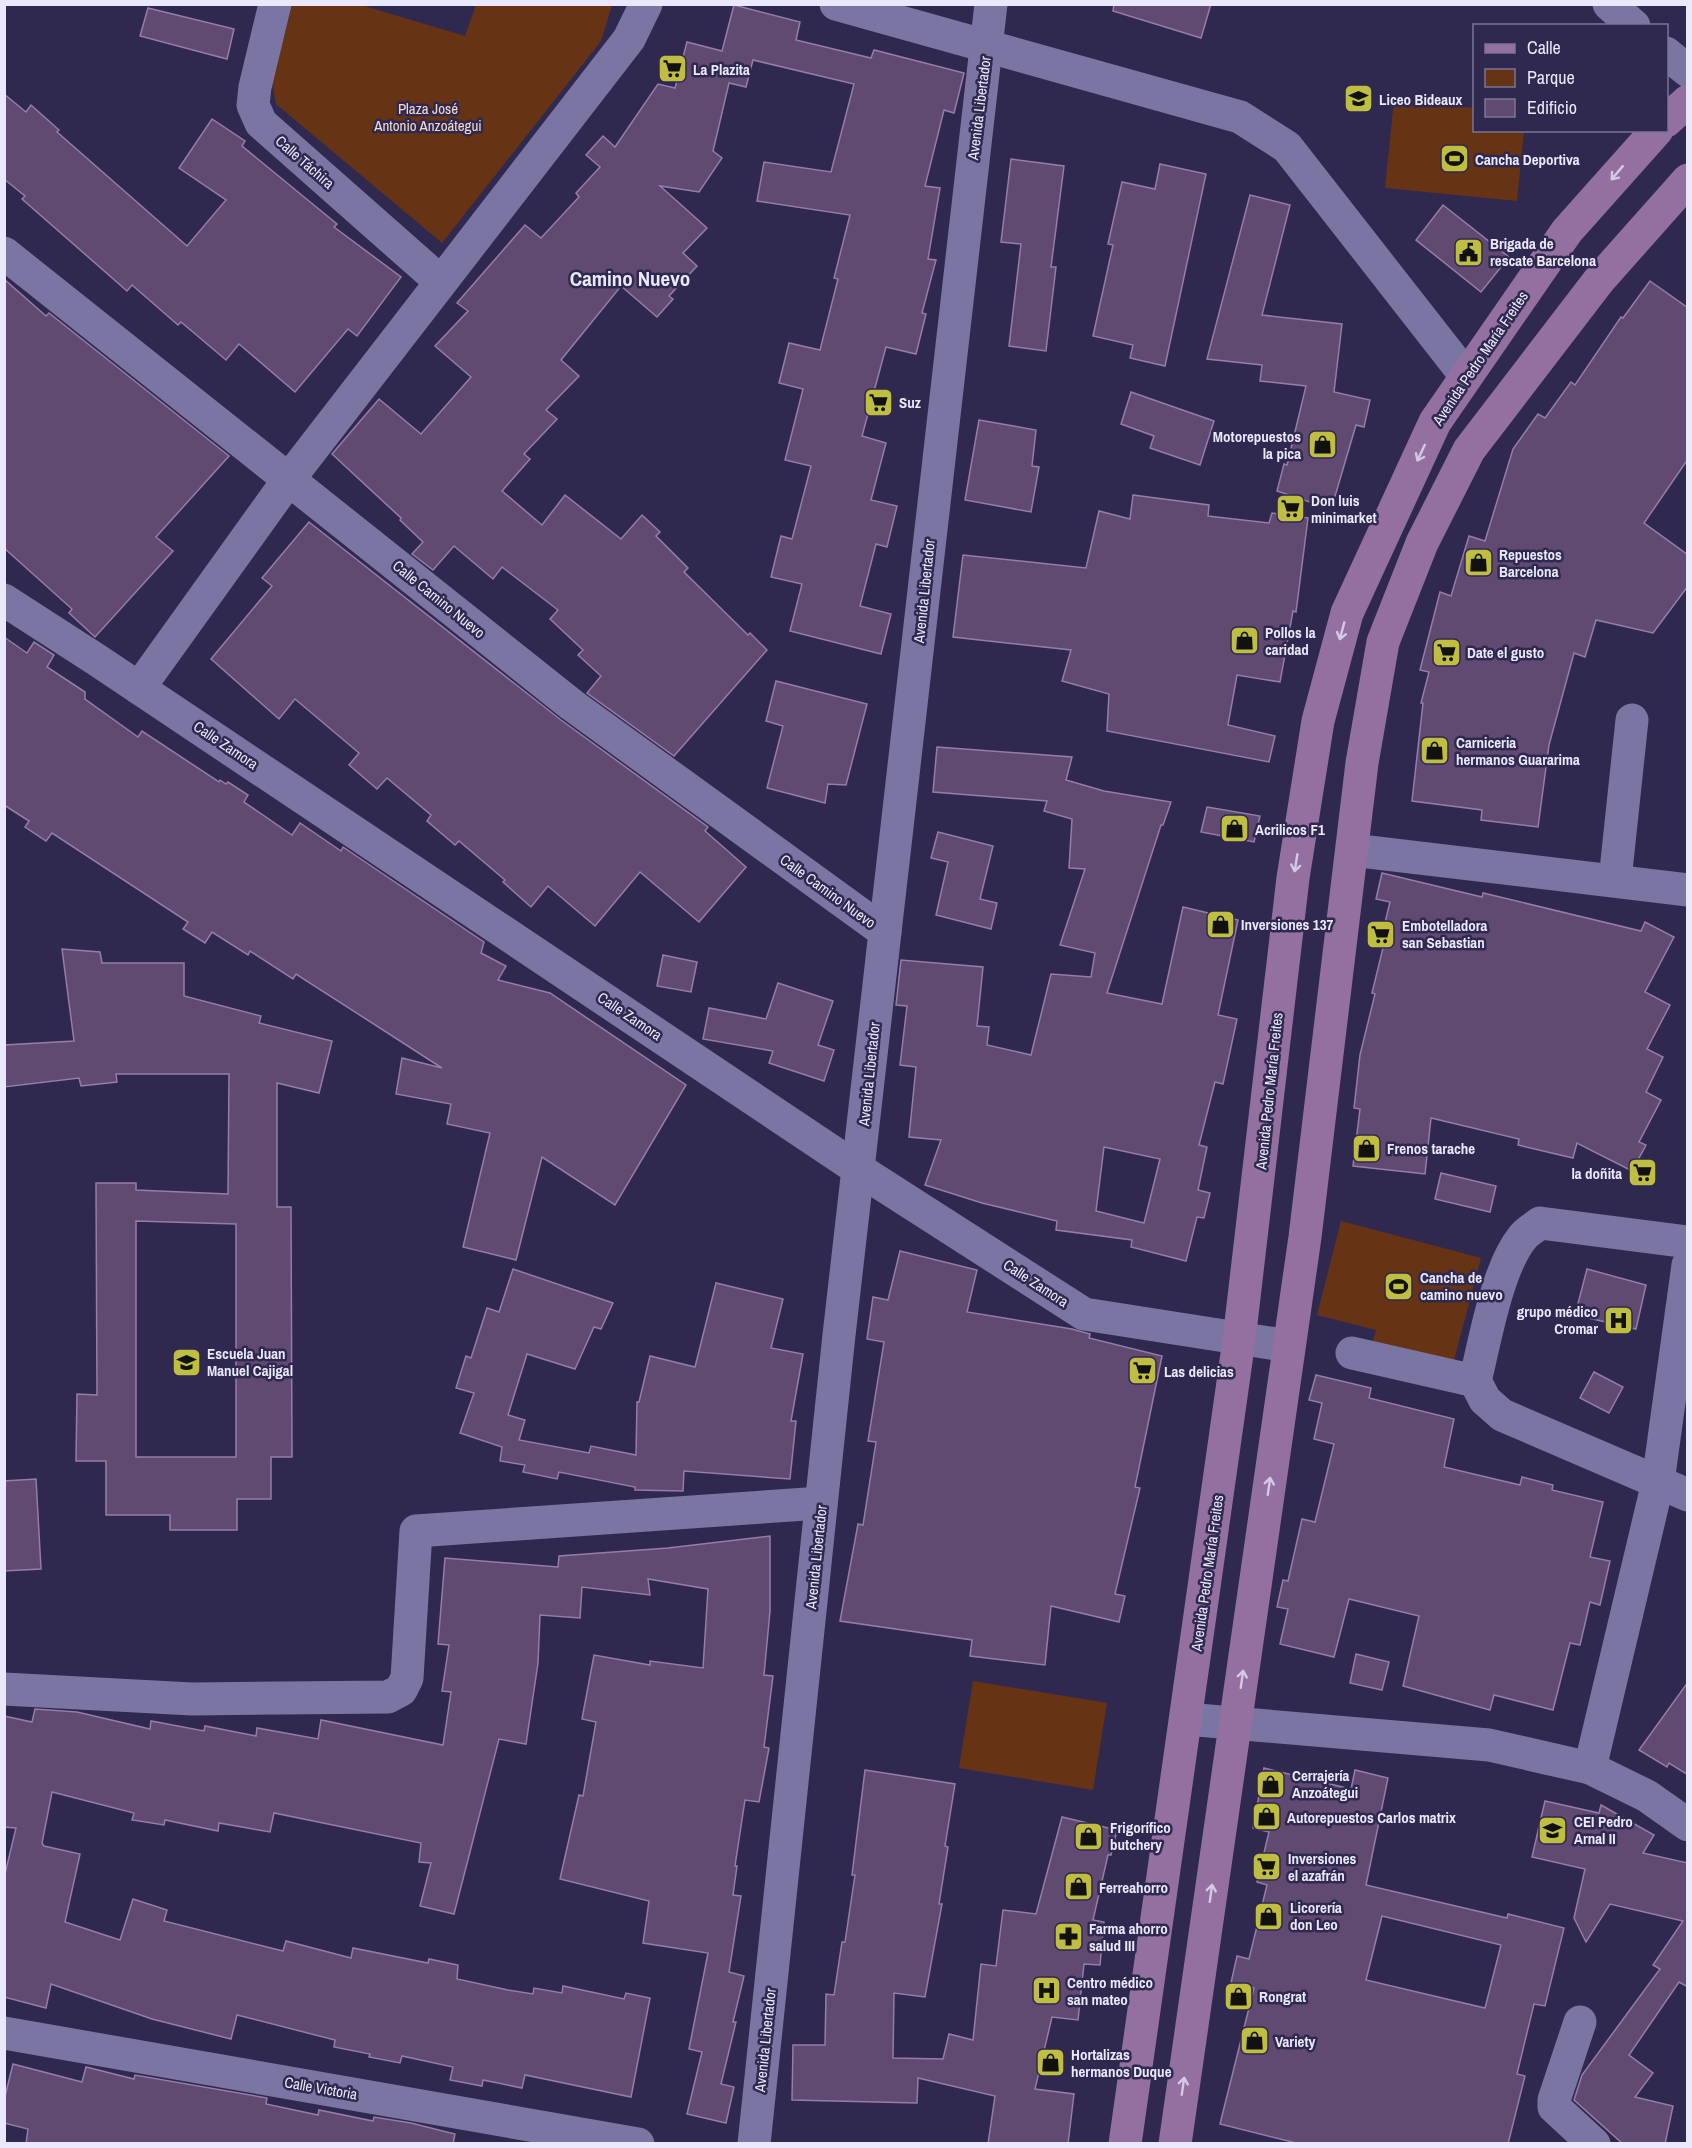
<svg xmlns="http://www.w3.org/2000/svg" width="1692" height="2148" viewBox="0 0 1692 2148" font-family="'Archivo Narrow',sans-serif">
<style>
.green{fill:#663415}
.building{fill:#604a72;stroke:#947da8;stroke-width:1.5;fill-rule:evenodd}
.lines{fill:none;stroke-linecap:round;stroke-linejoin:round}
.street{stroke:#7a75a2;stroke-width:33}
.secondary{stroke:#9370a0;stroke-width:33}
.oneway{stroke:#d4cae5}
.labels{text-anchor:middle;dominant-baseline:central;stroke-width:5;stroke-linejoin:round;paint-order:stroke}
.poi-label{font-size:15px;font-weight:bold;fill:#e9e8fc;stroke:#2f2950;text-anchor:start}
.park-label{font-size:15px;fill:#f4d9cb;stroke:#2f2950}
.street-label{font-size:15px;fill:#e9e8fc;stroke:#2f2950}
.district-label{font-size:21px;font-weight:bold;fill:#e9e8fc;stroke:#2f2950}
</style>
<rect width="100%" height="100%" fill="#2f2950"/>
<g class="green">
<polygon points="292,5 361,5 465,36 476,5 612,5 601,41 442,243 276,104 272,84"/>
<polygon points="1394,100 1474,108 1474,130 1524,131 1517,201 1385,188"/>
<polygon points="1341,1221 1481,1258 1453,1364 1372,1344 1376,1330 1317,1315"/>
<polygon points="973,1681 1107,1703 1093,1790 959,1768"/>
</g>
<g class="building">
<polygon points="1114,4 1211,4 1201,38 1113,11"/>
<polygon points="734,5 800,22 796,40 871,58 874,50 964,73 954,113 944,110 925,186 940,188 928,259 936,260 922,313 926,314 916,354 886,347 862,436 886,443 871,500 897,506 887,547 876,544 860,606 891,614 881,654 790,631 802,584 771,577 781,536 792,539 811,466 785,460 803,389 779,383 789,343 820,350 838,279 834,278 850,215 757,201 764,162 831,172 854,84 753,60 746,87 729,83 713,151 722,158 699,192 660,186 707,228 683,253 697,266 669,296 673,299 657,317 621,286 561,360 579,376 546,410 557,419 524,454 530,459 502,491 542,525 565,495 621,539 642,515 660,532 656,536 688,568 684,572 748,635 750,633 767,650 674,756 587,693 601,676 578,655 583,650 550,619 558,610 502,567 493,579 454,546 433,570 412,554 423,542 400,520 401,518 332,454 379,399 421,434 471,377 435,346 468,311 457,303 525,225 541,238 579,197 576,193 600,167 586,155 603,136 615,147 658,84 675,88 687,42 722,51"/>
<polygon points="148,8 234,29 227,59 140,36"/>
<polygon points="4,94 26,112 31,105 59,130 57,132 187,246 226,200 179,168 212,119 245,141 242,146 337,224 334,227 401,277 357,336 348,329 295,392 239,344 226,360 181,322 178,325 132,285 127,291 22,199 25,196 4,179"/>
<polygon points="1011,159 1064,166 1051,267 1056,267 1046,351 1009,346 1021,244 1001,242"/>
<polygon points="1160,164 1206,174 1165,366 1130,358 1133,345 1093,336 1113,245 1108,244 1122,182 1155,189"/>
<polygon points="1250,195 1290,205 1262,315 1342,324 1334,392 1370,400 1364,427 1356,425 1333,503 1311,498 1310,502 1277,491 1284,464 1287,465 1306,386 1260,381 1262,365 1207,359"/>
<polygon points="1443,205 1509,257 1481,292 1416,240"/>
<polygon points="4,279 46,316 49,313 229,456 156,537 173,551 95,637 69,613 72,609 4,548"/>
<polygon points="1650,281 1688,308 1688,459 1644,523 1688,555 1688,586 1653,633 1596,620 1585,657 1574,653 1549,745 1538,827 1481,820 1482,810 1412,801 1423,703 1421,703 1429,672 1420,670 1440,592 1451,596 1469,536 1485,541 1513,449 1538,414 1545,418 1571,382 1575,385 1621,317 1623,318"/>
<polygon points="1131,392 1214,421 1200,465 1150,448 1154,436 1121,424"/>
<polygon points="979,420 1036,430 1032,466 1039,467 1031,512 965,500"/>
<polygon points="1133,495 1209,505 1208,516 1269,523 1272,513 1308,518 1296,612 1293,611 1280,682 1237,675 1228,725 1275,736 1269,762 1107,731 1109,694 1062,681 1071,650 953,637 963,555 1086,568 1099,511 1130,519"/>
<polygon points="309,522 561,720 708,827 705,831 746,867 699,922 640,872 595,926 548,886 531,907 503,882 505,880 459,841 455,845 427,821 431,815 387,778 377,789 349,765 359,753 295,699 279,719 211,659 272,586 262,578"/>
<polygon points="4,637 27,653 34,642 54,655 47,667 85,692 85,699 138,737 142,731 219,782 220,780 226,784 228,782 248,795 244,802 292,835 300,823 341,851 343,847 484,942 481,953 506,966 498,980 550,993 686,1085 615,1205 542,1157 516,1260 463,1247 490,1133 447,1124 451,1104 396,1094 402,1058 442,1068 296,974 293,979 250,951 248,955 212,932 205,943 183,929 188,922 52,833 46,841 25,827 29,821 4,805"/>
<polygon points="776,681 867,704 846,785 828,784 825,803 767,788 783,726 766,721"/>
<path d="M937 747 1072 757 1066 780 1104 791 1171 802 1163 825H1161L1107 993 1162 1004 1183 907 1238 920 1218 1015 1237 1019 1223 1084 1215 1082 1199 1145 1207 1147 1198 1190 1210 1193 1204 1218 1197 1217 1186 1261 1131 1247 1132 1240 1056 1230 1057 1221 982 1203 925 1185 941 1140 909 1137 916 1067 900 1065 907 1006 896 1005 901 960 983 967 977 1026 989 1027 987 1045 1031 1055 1051 974 1091 977 1095 953 1060 945 1085 869 1069 868 1072 819 1044 811 1047 801 933 792ZM1104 1147 1160 1159 1144 1223 1096 1211Z"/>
<polygon points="1207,807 1260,816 1254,842 1201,832"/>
<polygon points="938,832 993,846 980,899 997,903 991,929 936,915 948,862 931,858"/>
<polygon points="1382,873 1482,897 1483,893 1641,931 1645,922 1674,937 1645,992 1670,1005 1647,1049 1663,1057 1646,1092 1661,1100 1639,1142 1646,1145 1632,1171 1577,1143 1573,1158 1518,1145 1519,1139 1431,1118 1425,1174 1353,1166 1360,1109 1354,1108 1360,1055 1375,994 1372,993 1383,948 1379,947 1390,902 1376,899"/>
<path d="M62 949 100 952 102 963H184V996L261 1016 259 1023 332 1041 319 1093 277 1083V1207H291L292 1457H271V1499H237V1530H170V1515H106V1461H76L77 1394 97 1395 96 1183H136V1190L228 1194 229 1074H116L117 1082 81 1086 79 1078 4 1087V1045L74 1041ZM136 1221 236 1224V1457H136Z"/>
<polygon points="663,955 697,962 691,992 657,986"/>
<polygon points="778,983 833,1001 818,1045 834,1050 824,1081 769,1063 773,1051 703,1039 709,1008 766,1019"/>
<polygon points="1441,1173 1496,1186 1490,1212 1435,1199"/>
<polygon points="900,1251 977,1270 967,1312 1072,1329 1090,1334 1089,1338 1162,1356 1135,1487 1140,1488 1115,1594 1125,1596 1119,1622 1051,1606 1045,1665 970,1656 972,1640 840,1621 858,1524 863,1525 876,1442 868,1441 884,1342 867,1339 873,1297 888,1300"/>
<polygon points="513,1269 613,1303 601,1329 594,1327 575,1369 527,1354 508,1415 525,1420 519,1440 589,1453 591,1446 636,1455 637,1402 639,1402 650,1356 695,1367 716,1283 783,1299 771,1348 803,1354 791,1421 796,1421 790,1479 684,1471 683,1491 635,1490 635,1487 559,1472 557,1479 523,1472 525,1465 500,1461 502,1447 460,1433 474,1393 456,1388 466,1356 471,1358 487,1308 499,1312"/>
<polygon points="1587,1269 1646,1285 1636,1329 1575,1315"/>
<polygon points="1594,1372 1623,1387 1609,1413 1580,1398"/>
<polygon points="1316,1375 1371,1388 1369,1398 1454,1419 1444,1467 1520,1485 1522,1477 1553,1485 1552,1490 1603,1502 1590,1557 1610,1561 1600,1605 1590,1602 1580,1645 1570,1643 1553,1710 1494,1695 1490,1710 1403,1686 1419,1616 1349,1599 1334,1657 1280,1644 1288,1609 1277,1607 1283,1580 1288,1581 1302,1519 1315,1522 1334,1444 1314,1439 1322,1403 1309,1400"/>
<polygon points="36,1479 41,1569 4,1571 4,1481"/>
<polygon points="770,1536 770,1611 764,1675 773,1676 764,1747 769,1748 759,1802 745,1800 735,1866 737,1866 733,1895 741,1896 729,1972 744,1976 733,2022 736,2022 721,2084 734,2087 726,2123 687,2114 702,2052 689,2049 708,1953 643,1943 649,1901 560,1879 579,1795 583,1796 596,1722 582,1719 594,1655 650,1665 650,1661 703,1668 708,1589 648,1579 650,1595 582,1587 580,1618 540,1615 538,1663 526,1744 499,1739 454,1914 420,1906 431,1863 419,1862 421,1843 274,1813 270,1832 219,1823 218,1831 165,1820 164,1825 132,1820 134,1813 52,1792 42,1843 44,1846 80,1854 65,1922 120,1940 133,1899 167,1910 164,1921 283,1951 286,1941 351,1958 353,1948 428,1963 429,1959 458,1965 457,1979 508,1990 533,1994 534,1988 562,1993 563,1986 624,1999 626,1993 650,1998 631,2097 525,2075 522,2088 483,2080 482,2086 450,2080 453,2067 402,2056 400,2063 369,2057 370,2054 334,2047 335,2040 237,2015 231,2039 152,2019 51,1984 46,2008 4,1997 4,1878 16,1828 4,1827 4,1716 32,1722 35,1709 77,1712 150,1729 151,1721 204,1731 205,1726 256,1736 257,1728 318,1739 321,1720 443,1745 451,1692 442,1691 449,1645 438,1644 445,1558 558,1567 559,1556 668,1548"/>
<polygon points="1356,1654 1389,1662 1382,1690 1350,1683"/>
<polygon points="1688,1682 1688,1775 1669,1763 1667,1767 1639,1750"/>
<path d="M1264 1768 1351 1789 1355 1770 1388 1778 1366 1885 1507 1918 1508 1914 1564 1928 1545 2006 1534 2004 1517 2074 1525 2076 1508 2144H1300L1220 2124 1254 1988 1231 1983 1237 1956 1249 1959 1267 1885 1257 1882 1269 1832 1253 1828ZM1382 1916 1501 1945 1485 2008 1366 1980Z"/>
<polygon points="865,1770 955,1784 945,1846 948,1847 939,1904 942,1904 925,1997 894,1993 893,2058 943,2059 949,2034 973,2040 981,1964 996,1966 1003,1910 1036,1914 1062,1817 1117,1830 1111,1855 1108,1855 1093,1920 1104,1922 1100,1965 1084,1964 1078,2020 1052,2017 1035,2089 1074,2094 1068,2144 988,2144 995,2096 918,2078 917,2103 792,2100 793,2045 825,2045 826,1994 834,1995 842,1942 845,1942 855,1875 852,1875"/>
<polygon points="1545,1801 1599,1813 1601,1805 1654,1835 1643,1853 1688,1863 1688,1987 1679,1982 1629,2055 1653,2073 1635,2097 1673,2106 1665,2144 1623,2144 1574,2100 1582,2075 1660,1969 1653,1965 1683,1921 1610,1904 1586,1942 1574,1918 1585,1869 1532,1857"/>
<polygon points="13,2064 82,2082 86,2067 134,2079 135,2075 267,2098 266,2104 318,2115 319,2110 373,2121 374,2117 411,2123 455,2134 453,2144 26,2144 28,2129 4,2123 4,2100"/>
</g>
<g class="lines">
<g class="street">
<polyline points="275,4 255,87 253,105 261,123 441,282"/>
<polyline points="836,4 1240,117 1287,147 1466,376"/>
<polyline points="1609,4 1634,26"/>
<polyline points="1666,53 1688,71"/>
<polyline points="4,253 572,705 885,932"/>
<polyline points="4,600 97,660 858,1169 1084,1314 1289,1346"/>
<polyline points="139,688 289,479 629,39 646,4"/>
<polyline points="1352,850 1688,890"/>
<polyline points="1615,880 1632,720"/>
<polyline points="1352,1353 1475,1381 1485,1400 1502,1415 1688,1495"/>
<path d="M1475 1381C1485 1341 1497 1269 1522 1238 1526 1232 1534 1228 1540 1223L1688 1242"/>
<polyline points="4,1689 192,1699 388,1697 401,1690 407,1678 416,1531 821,1503"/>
<polyline points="1186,1719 1489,1745 1590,1768 1647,1796 1688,1825"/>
<polyline points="1590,1768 1658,1482 1688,1265"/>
<polyline points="1580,2022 1554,2100 1554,2107 1594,2144"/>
<polyline points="4,2033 638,2144"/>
<polyline points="754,2144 839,1335 991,4"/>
</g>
<g class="secondary">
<polyline points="1666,121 1688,101"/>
<polyline points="1125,2144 1239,1340 1293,878 1318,721 1347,613 1435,422 1567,231 1657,130"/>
<polyline points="1175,2144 1305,1237 1362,763 1383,642 1422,543 1469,450 1600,279 1688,180"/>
</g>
</g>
<defs><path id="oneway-shaft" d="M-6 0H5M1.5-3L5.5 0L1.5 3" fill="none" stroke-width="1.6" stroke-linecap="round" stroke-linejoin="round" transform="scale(1.5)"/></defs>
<g class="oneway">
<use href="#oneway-shaft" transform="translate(1617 173) rotate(130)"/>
<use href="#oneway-shaft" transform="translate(1421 453) rotate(115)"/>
<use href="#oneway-shaft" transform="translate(1342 631) rotate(105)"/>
<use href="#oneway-shaft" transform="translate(1296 863) rotate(99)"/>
<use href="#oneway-shaft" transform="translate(1269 1486) rotate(-82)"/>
<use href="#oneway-shaft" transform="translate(1242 1679) rotate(-82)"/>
<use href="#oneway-shaft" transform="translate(1211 1893) rotate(-82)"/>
<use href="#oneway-shaft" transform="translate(1183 2086) rotate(-82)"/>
</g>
<defs>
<symbol id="supermarket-square" viewBox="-11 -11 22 22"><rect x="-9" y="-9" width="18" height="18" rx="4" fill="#bfbe41" stroke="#2f2950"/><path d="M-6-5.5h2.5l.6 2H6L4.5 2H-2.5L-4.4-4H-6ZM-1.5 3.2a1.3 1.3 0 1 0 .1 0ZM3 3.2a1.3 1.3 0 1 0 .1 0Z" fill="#111"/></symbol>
<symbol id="school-square" viewBox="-11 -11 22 22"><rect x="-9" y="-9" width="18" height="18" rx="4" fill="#bfbe41" stroke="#2f2950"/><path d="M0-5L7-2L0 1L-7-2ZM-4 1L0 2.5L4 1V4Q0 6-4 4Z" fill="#111"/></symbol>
<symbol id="stadium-square" viewBox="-11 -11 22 22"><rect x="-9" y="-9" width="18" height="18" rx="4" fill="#bfbe41" stroke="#2f2950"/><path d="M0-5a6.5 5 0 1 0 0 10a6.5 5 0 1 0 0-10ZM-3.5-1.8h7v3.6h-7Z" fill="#111"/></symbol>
<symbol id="civic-square" viewBox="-11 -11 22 22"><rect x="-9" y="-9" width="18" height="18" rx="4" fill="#bfbe41" stroke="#2f2950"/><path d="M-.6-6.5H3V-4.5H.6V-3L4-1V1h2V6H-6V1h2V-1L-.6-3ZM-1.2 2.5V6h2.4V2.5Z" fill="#111"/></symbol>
<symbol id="shop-square" viewBox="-11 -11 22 22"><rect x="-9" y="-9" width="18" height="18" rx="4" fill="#bfbe41" stroke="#2f2950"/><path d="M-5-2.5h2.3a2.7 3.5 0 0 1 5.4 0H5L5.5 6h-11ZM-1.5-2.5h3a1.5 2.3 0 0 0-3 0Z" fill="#111"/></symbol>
<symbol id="hospital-square" viewBox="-11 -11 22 22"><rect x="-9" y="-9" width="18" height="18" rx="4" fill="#bfbe41" stroke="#2f2950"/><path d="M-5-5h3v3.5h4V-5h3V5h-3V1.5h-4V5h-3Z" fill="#111"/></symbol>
<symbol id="pharmacy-square" viewBox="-11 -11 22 22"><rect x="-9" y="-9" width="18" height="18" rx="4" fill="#bfbe41" stroke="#2f2950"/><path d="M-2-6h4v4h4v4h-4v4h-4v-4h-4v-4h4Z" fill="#111"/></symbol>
</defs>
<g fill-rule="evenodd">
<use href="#supermarket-square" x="656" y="52" width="33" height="33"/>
<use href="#school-square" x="1342" y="82" width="33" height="33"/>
<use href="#stadium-square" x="1438" y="142" width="33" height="33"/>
<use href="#civic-square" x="1452" y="236" width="33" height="33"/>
<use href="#supermarket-square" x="862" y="386" width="33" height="33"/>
<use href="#shop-square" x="1306" y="428" width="33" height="33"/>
<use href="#supermarket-square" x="1274" y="492" width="33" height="33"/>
<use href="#shop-square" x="1462" y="546" width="33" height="33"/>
<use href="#shop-square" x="1228" y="624" width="33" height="33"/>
<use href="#supermarket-square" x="1430" y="636" width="33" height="33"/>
<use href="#shop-square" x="1418" y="734" width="33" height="33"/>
<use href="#shop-square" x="1218" y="812" width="33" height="33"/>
<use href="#shop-square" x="1204" y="908" width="33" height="33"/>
<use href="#supermarket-square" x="1364" y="918" width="33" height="33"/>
<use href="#shop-square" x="1350" y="1132" width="33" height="33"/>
<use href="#supermarket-square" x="1626" y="1156" width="33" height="33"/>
<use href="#stadium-square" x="1382" y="1270" width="33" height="33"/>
<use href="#hospital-square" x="1602" y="1304" width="33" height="33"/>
<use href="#school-square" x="170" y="1346" width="33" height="33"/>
<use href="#supermarket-square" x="1126" y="1354" width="33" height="33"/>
<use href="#shop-square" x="1254" y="1768" width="33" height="33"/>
<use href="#shop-square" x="1250" y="1800" width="33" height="33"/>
<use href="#school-square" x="1536" y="1814" width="33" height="33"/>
<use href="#shop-square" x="1072" y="1820" width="33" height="33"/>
<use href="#supermarket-square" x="1250" y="1850" width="33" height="33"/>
<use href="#shop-square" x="1062" y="1870" width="33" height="33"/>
<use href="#shop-square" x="1252" y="1900" width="33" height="33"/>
<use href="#pharmacy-square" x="1052" y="1920" width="33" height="33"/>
<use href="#hospital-square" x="1030" y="1974" width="33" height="33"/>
<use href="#shop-square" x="1222" y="1980" width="33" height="33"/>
<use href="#shop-square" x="1238" y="2024" width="33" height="33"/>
<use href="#shop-square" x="1034" y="2046" width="33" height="33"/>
</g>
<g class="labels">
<g class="poi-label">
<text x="693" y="69">La Plazita</text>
<text x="1379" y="99">Liceo Bideaux</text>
<text x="1475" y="159">Cancha Deportiva</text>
<text x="1490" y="243">Brigada de<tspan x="1490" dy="17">rescate Barcelona</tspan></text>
<text x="899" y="402">Suz</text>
<text x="1301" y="436" text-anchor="end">Motorepuestos<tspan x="1301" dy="17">la pica</tspan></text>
<text x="1311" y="500">Don luis<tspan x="1311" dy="17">minimarket</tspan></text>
<text x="1499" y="554">Repuestos<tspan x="1499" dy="17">Barcelona</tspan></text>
<text x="1265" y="632">Pollos la<tspan x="1265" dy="17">caridad</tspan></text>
<text x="1467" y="652">Date el gusto</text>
<text x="1456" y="742">Carniceria<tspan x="1456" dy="17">hermanos Guararima</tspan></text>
<text x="1255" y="829">Acrilicos F1</text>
<text x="1241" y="924">Inversiones 137</text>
<text x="1402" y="925">Embotelladora<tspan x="1402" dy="17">san Sebastian</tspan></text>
<text x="1387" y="1148">Frenos tarache</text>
<text x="1622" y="1173" text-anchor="end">la doñita</text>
<text x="1420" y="1277">Cancha de<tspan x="1420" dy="17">camino nuevo</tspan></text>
<text x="1598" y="1311" text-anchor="end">grupo médico<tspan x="1598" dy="17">Cromar</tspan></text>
<text x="207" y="1353">Escuela Juan<tspan x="207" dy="17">Manuel Cajigal</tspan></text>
<text x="1164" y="1371">Las delicias</text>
<text x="1292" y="1775">Cerrajería<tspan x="1292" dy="17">Anzoátegui</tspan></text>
<text x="1287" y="1817">Autorepuestos Carlos matrix</text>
<text x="1574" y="1821">CEI Pedro<tspan x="1574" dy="17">Arnal II</tspan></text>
<text x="1110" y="1827">Frigorífico<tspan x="1110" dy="17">butchery</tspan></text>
<text x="1288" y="1858">Inversiones<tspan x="1288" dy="17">el azafrán</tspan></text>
<text x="1099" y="1887">Ferreahorro</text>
<text x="1290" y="1907">Licorería<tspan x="1290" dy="17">don Leo</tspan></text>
<text x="1089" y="1928">Farma ahorro<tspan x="1089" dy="17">salud III</tspan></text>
<text x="1067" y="1982">Centro médico<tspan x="1067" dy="17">san mateo</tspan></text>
<text x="1259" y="1996">Rongrat</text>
<text x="1275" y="2041">Variety</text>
<text x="1071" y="2054">Hortalizas<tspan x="1071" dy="17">hermanos Duque</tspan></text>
</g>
<g class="park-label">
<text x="428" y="108">Plaza José<tspan x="428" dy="17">Antonio Anzoátegui</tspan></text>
</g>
<g class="street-label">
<text transform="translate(979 108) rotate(-83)">Avenida Libertador</text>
<text transform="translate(305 162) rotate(41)">Calle Táchira</text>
<text transform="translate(1480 358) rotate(-56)">Avenida Pedro María Freites</text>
<text transform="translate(924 591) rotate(-84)">Avenida Libertador</text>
<text transform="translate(439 599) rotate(39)">Calle Camino Nuevo</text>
<text transform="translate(226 745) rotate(34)">Calle Zamora</text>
<text transform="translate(828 891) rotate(36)">Calle Camino Nuevo</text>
<text transform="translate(630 1016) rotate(34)">Calle Zamora</text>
<text transform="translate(869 1074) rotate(-84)">Avenida Libertador</text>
<text transform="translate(1269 1091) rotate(-84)">Avenida Pedro María Freites</text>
<text transform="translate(1036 1283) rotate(33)">Calle Zamora</text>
<text transform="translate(816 1557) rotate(-84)">Avenida Libertador</text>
<text transform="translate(1207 1573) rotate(-82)">Avenida Pedro María Freites</text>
<text transform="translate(765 2040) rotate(-84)">Avenida Libertador</text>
<text transform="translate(321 2088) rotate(10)">Calle Victoria</text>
</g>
<g class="district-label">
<text x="630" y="278">Camino Nuevo</text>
</g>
</g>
<rect width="1692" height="2148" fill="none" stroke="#e9e8fc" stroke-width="12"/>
<rect x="1473" y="24" width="195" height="108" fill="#2f2950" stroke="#797595" stroke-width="1.5"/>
<rect x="1485" y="44" width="30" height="9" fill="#9370a0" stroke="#797595" stroke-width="1.5"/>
<text x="1527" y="54" font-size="18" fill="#e9e8fc">Calle</text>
<rect x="1485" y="69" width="30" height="18" fill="#663415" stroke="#797595" stroke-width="1.5"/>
<text x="1527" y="84" font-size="18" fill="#e9e8fc">Parque</text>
<rect x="1485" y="99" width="30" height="18" fill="#604a72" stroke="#797595" stroke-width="1.5"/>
<text x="1527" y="114" font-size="18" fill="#e9e8fc">Edificio</text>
</svg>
